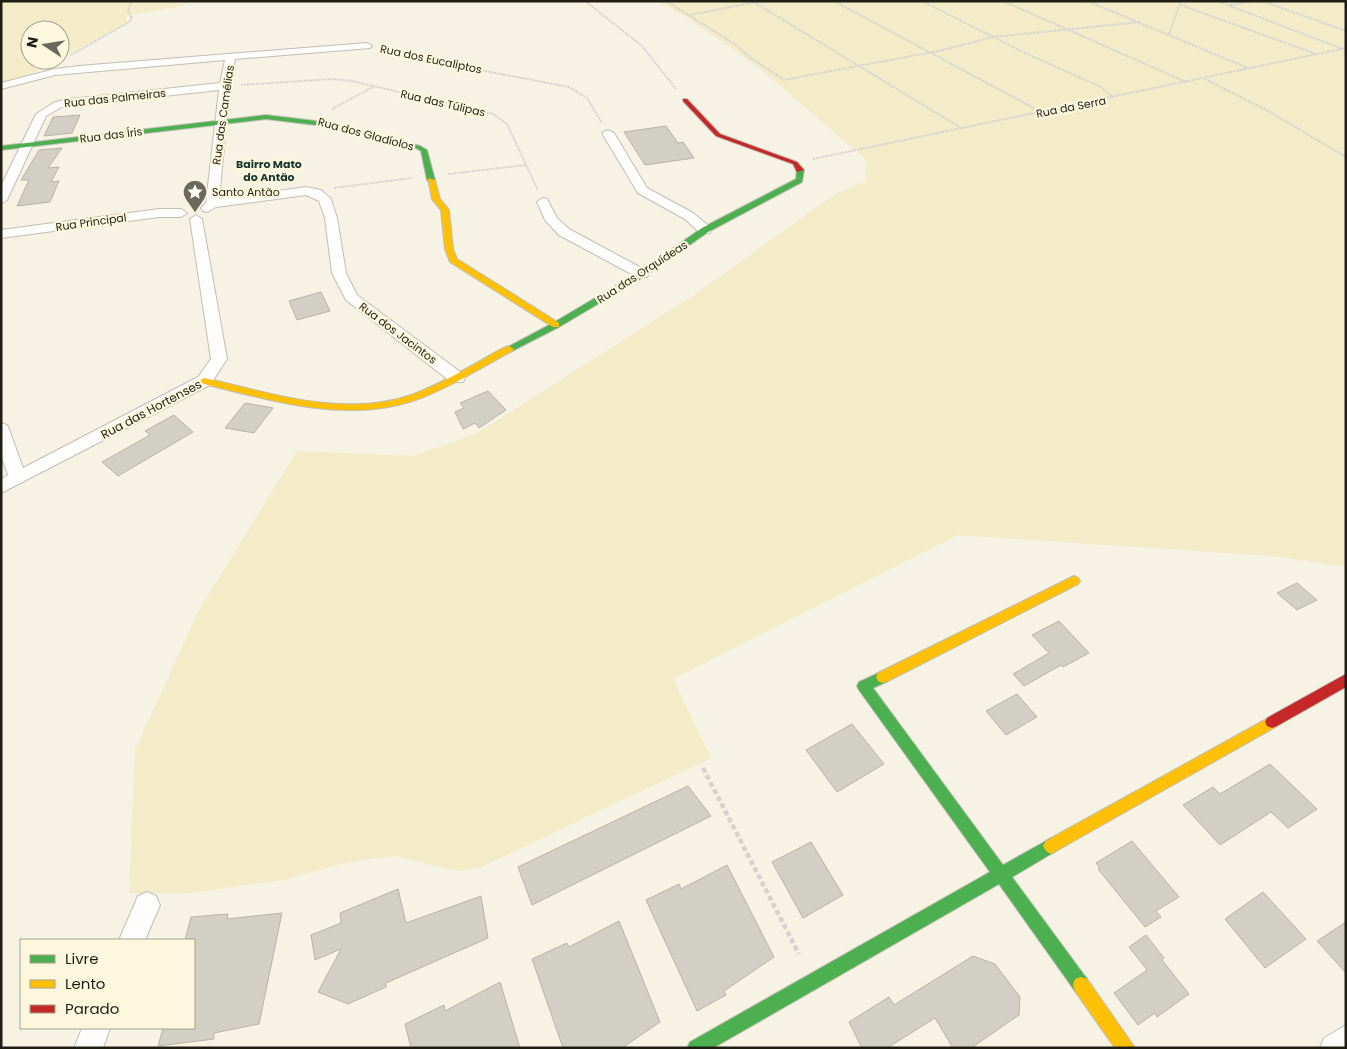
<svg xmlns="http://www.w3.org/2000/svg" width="1347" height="1049" viewBox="0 0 1347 1049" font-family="Poppins,sans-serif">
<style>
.green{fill:#f4ecc8}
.building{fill:#d2cfc4;stroke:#b6b3a8}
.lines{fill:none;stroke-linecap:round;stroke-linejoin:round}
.street-casing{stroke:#c1beb4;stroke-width:2}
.fast-casing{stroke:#c1beb4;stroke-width:2}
.slow-casing{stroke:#c1beb4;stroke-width:2}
.jam-casing{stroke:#c1beb4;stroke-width:2}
.path-far1{stroke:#d4d3cf;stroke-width:2;stroke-dasharray:2 1;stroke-linecap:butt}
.path{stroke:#d4d3cf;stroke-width:4.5;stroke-dasharray:5 3;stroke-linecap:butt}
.street{fill:#fefdfb;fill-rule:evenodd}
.fast{fill:#4caf50;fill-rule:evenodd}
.slow{fill:#ffc107;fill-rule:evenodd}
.jam{fill:#c62828;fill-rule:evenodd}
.labels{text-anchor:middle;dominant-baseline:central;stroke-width:4.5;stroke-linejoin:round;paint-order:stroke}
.far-street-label{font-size:11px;fill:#201e14;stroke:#fdf7dd}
.far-neighbourhood-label{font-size:11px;font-weight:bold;fill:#163630;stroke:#fdf7dd}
.far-poi-label{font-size:11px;fill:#201e14;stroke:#fdf7dd;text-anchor:start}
.street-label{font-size:12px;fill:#201e14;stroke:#fdf7dd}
</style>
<rect width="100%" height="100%" fill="#f6f2e4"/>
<g class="green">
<polygon points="1,1 193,1 174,8 126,15 127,22 60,59 60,30 30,30 30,60 57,60 26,76 1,82"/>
<polygon points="656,1 1346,1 1346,567 1272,556 958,535 673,679 711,758 479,868 457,871 395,856 349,862 282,880 184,894 129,893 135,750 199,610 297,451 413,456 477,433 694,295 835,194 866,181 865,159 759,68 686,17"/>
</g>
<g class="building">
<polygon points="80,115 72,133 44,136 53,117"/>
<polygon points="666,126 678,143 683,142 694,158 645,165 624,132"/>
<polygon points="62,148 48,168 59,167 51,182 59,181 50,202 17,206 29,180 21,180 39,150"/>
<polygon points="321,292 330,311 297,320 289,301"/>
<polygon points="488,391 506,410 479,428 475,423 463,429 455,412 464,408 460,403"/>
<polygon points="245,403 273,408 254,433 225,428"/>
<polygon points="174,415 193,432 118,476 102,462 150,435 145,431"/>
<polygon points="1297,583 1317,600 1297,610 1277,593"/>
<polygon points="1059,621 1089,653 1063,667 1061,665 1024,686 1013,674 1049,653 1032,635"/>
<polygon points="1017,694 1037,717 1006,735 986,711"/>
<polygon points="852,724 884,764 837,792 806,750"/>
<polygon points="1270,764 1317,809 1288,828 1271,812 1220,845 1183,805 1213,787 1220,794"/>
<polygon points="688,786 711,816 532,905 518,867"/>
<polygon points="1132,841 1179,897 1156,911 1161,917 1145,927 1098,869 1100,868 1096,863"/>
<polygon points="811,842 843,895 803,918 772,862"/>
<polygon points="727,865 774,957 724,991 726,995 697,1011 646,900 679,884 681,889"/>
<polygon points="398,889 406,923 481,896 488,938 386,983 386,987 348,1004 318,992 341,949 315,960 311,935 341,923 340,913"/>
<polygon points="1263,892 1306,939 1265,968 1225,919"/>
<polygon points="282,913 259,1024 214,1033 214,1039 158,1046 163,1028 194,1028 194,940 185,940 191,917 228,914 227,919"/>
<polygon points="619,921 660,1022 622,1048 563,1048 532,959 567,943 569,947"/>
<polygon points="1346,922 1346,973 1317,941"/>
<polygon points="1146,935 1164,958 1162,960 1189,994 1157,1017 1155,1013 1138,1025 1114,993 1147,970 1129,947"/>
<polygon points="973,956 995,964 1020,997 1019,1015 971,1048 953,1048 935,1018 887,1048 862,1048 849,1022 889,997 894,1005"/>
<polygon points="500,982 520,1048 411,1048 405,1024 444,1005 445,1011"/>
</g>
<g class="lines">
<defs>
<g id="street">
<polygon points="367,43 372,46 370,48 235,59 230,86 219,199 306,187 321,190 331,199 337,218 346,273 357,295 463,374 465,378 463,382 451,382 346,300 332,273 325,218 319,201 306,195 216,207 207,212 203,211 201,208 206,203 219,90 62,107 46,116 7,200 1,204 1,186 36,114 55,102 70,99 220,83 225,60 55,75 1,89 1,83 55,69 79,66"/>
<polygon points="608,130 614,133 647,188 693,213 710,227 711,230 710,233 700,233 685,219 638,193 602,133"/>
<polygon points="543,198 547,199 557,218 569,229 647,271 649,274 647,277 637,277 559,235 545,220 537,202"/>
<polygon points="159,209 181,209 187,213 181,217 159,217 1,238 1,230"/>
<polygon points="196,215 202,219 227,359 210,385 1,493 1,479 8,475 1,455 1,423 7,425 9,429 23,468 198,377 211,359 190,219"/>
<polygon points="147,892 156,896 160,905 145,940 119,940 138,896"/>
<polygon points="1346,1025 1346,1048 1320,1048 1324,1038"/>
<polygon points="82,1028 110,1028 103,1048 74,1048"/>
</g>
<g id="fast">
<polygon points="266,115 324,122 420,146 427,150 435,180 431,182 427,180 421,151 416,148 324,126 266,119 1,150 1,146"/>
<polygon points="797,168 804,170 802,182 708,232 645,276 559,327 512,351 506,351 504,349 553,323 639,272 702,228 796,179"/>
<polygon points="883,671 888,673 890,677 888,681 873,688 1003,865 1046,841 1051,838 1056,841 1059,846 1056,851 1012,877 1087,979 1089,985 1087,991 1081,993 1075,991 999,884 713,1048 687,1048 690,1042 990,872 859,690 857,686 859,682"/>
</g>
<g id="slow">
<polygon points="428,178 435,180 440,199 449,210 453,249 457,259 559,323 559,327 553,327 450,262 445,249 441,210 432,199"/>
<path d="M509 346 514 349 512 351C482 367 453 386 421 398 350 425 274 401 204 384L199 381 204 378C271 393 346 419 414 394 435 386 455 375 475 364 486 358 497 350 509 346Z"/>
<polygon points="1074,576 1078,578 1080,581 1078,584 888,681 883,683 878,681 876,677 878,673"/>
<polygon points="1272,716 1277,718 1279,722 1277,726 1056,851 1051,854 1046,851 1043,846 1046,841"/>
<polygon points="1081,977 1087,979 1135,1048 1115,1048 1075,991 1073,985 1075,979"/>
</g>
<g id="jam">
<polygon points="683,99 687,99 720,134 797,162 804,170 797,172 793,164 716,136 683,101"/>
<polygon points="1346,674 1346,687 1277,726 1272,728 1267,726 1265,722 1267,718"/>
</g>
</defs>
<use href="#street" class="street-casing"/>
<use href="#fast" class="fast-casing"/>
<use href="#slow" class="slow-casing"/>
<use href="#jam" class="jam-casing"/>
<g class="path-far1">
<polyline points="585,1 642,46 676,89"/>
<polyline points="666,1 736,45 748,56 784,80 943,50 993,37 1140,22"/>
<polyline points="752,1 961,128"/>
<polyline points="834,1 1041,112"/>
<polyline points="922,1 1023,52 1101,87 1114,98"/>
<polyline points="1003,1 1186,82"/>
<polyline points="1087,1 1248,68"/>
<polyline points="1217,1 1343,49"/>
<polyline points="1262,1 1346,31"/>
<polyline points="1181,5 1316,54"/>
<polyline points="1230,5 1253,1"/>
<polyline points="689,15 762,1"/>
<polyline points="1169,34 1181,1"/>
<polyline points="380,47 443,63 569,87 587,98 602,123"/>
<polyline points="71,55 129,22 132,18 128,11 131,1"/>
<polyline points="1205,79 1268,111 1346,157"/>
<polyline points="241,85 333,79 352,81 493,114 507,124 538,190"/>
<polyline points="332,109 373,87"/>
<polyline points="813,159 1346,48"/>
<polyline points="448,174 526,165"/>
<polyline points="334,188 412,178"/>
</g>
<polyline class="path" points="703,768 799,954"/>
<use href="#street" class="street"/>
<use href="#fast" class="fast"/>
<use href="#slow" class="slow"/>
<use href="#jam" class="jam"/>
</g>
<defs>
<symbol id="sight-pin" viewBox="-11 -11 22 30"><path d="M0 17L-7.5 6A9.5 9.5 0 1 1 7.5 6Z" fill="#6b685d" stroke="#fdf7dd"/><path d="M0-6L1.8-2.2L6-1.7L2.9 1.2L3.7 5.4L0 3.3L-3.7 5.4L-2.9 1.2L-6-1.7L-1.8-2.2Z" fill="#fff"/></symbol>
</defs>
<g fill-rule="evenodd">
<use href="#sight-pin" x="181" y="178" width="28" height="38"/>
</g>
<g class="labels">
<g class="far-street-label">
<text transform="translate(431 59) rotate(12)">Rua dos Eucaliptos</text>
<text transform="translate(115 98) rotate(-6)">Rua das Palmeiras</text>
<text transform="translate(443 103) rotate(13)">Rua das Túlipas</text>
<text transform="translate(1071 107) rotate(-11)">Rua da Serra</text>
<text transform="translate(223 115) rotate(-82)">Rua das Camélias</text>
<text transform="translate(366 134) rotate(15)">Rua dos Gladíolos</text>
<text transform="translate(111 135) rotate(-7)">Rua das Íris</text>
<text transform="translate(91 222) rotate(-8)">Rua Principal</text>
<text transform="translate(642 272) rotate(-33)">Rua das Orquídeas</text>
<text transform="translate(398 333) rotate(37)">Rua dos Jacintos</text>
</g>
<g class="far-neighbourhood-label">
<text x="269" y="164">Bairro Mato<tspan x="269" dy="13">do Antão</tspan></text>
</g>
<g class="far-poi-label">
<text x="212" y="192">Santo Antão</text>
</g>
<g class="street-label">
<text transform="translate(151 409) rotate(-28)">Rua das Hortenses</text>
</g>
</g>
<rect width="1347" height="1049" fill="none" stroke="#201e14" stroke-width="5"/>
<rect x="20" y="939" width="175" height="90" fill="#fdf7dd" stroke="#a5a08d"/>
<rect x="30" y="955" width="25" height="8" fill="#4caf50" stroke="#a5a08d"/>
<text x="65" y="964" font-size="15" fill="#201e14">Livre</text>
<rect x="30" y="980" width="25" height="8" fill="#ffc107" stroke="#a5a08d"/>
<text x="65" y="989" font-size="15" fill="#201e14">Lento</text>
<rect x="30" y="1005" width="25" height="8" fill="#c62828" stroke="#a5a08d"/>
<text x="65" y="1014" font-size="15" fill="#201e14">Parado</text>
<g transform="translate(45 45) rotate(282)"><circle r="24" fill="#fdf7dd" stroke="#a5a08d"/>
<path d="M0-4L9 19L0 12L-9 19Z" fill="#6b685d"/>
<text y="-8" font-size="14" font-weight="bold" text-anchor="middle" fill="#201e14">N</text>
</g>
</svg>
